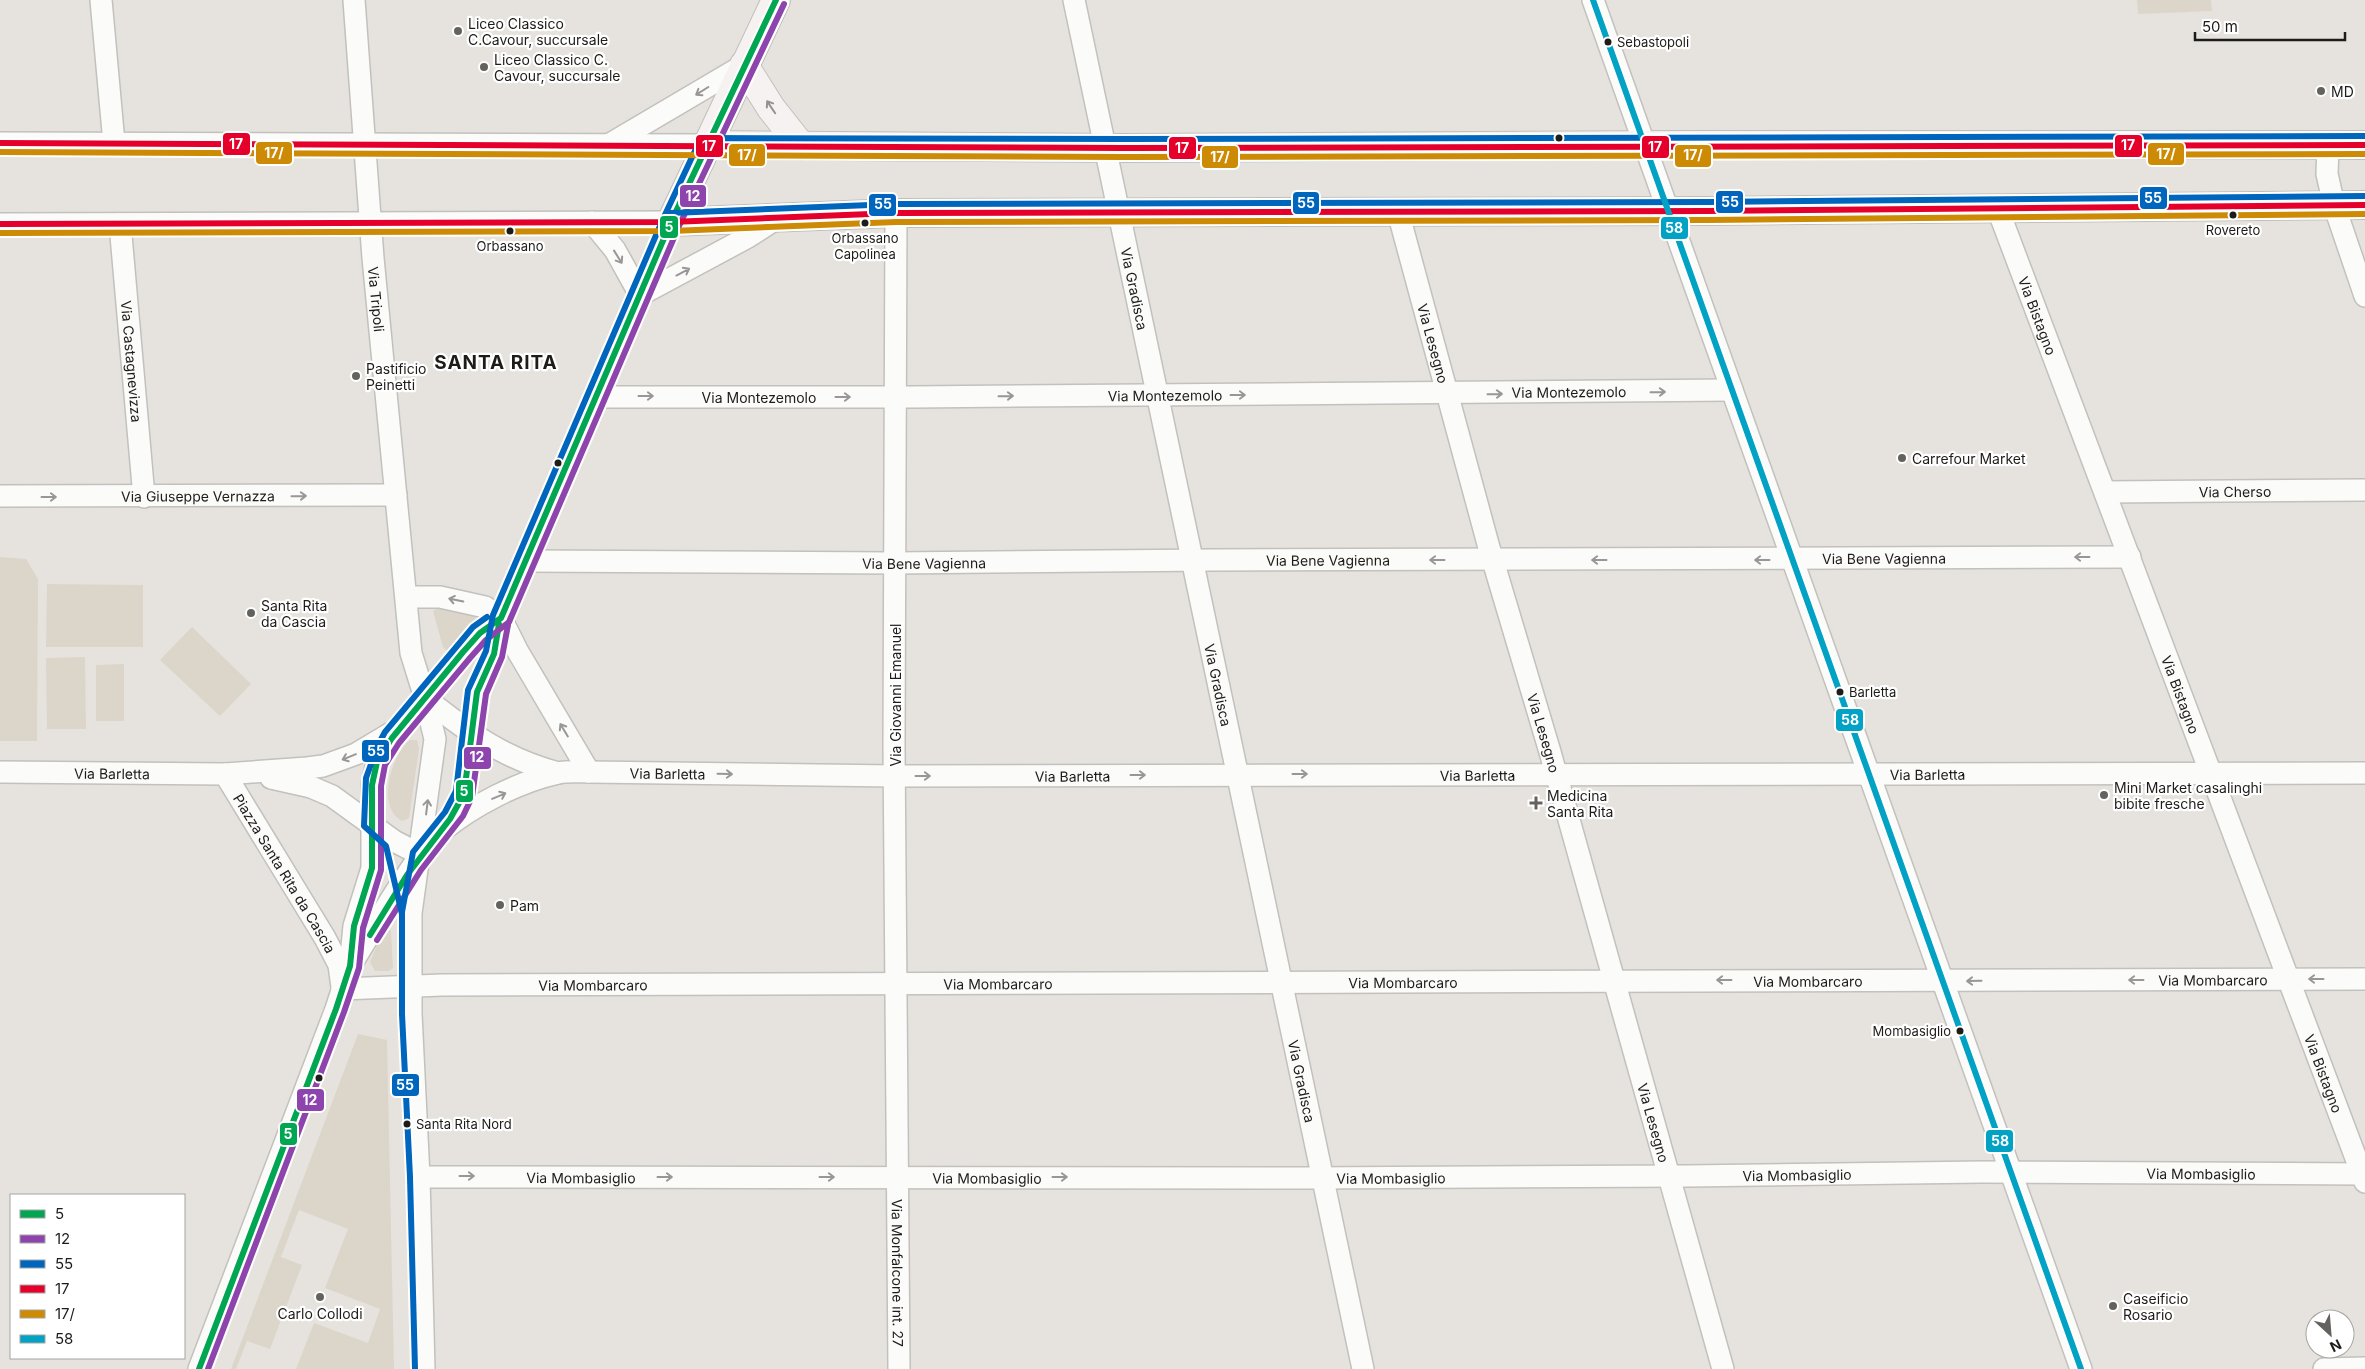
<svg xmlns="http://www.w3.org/2000/svg" width="2365" height="1369" viewBox="0 0 2365 1369" font-family="Inter,sans-serif">
<style>
.green{fill:#dcd5c9}
.lines{fill:none;stroke-linecap:round;stroke-linejoin:round}
.minor-casing{stroke:#c2c1bd;stroke-width:24}
.major-casing{stroke:#c1bfbc;stroke-width:30}
.minor{stroke:#fbfbfa;stroke-width:21}
.major{stroke:#f5f2f1;stroke-width:28}
.bus-1-casing{stroke:#fff;stroke-width:10}
.bus-2-casing{stroke:#fff;stroke-width:10}
.bus-3-casing{stroke:#fff;stroke-width:10}
.bus-4-casing{stroke:#fff;stroke-width:10}
.bus-5-casing{stroke:#fff;stroke-width:10}
.bus-6-casing{stroke:#fff;stroke-width:10}
.bus-1{stroke:#00a651;stroke-width:6}
.bus-2{stroke:#8e44ad;stroke-width:6}
.bus-3{stroke:#0065bd;stroke-width:6}
.bus-4{stroke:#e4002b;stroke-width:6}
.bus-5{stroke:#cc8a05;stroke-width:6}
.bus-6{stroke:#02a2c5;stroke-width:6}
.oneway{stroke:#989795}
.oneway2{stroke:#949290}
.poi-dot{fill:#64625e;stroke:#fff;stroke-width:2}
.bus-dot{fill:#1e1c19;stroke:#fff;stroke-width:2}
.labels{text-anchor:middle;dominant-baseline:central;stroke-width:4.5;stroke-linejoin:round;paint-order:stroke}
.bus-label{font-size:13px;fill:#1e1c19;stroke:#fff;text-anchor:start}
.poi-label{font-size:14px;fill:#1e1c19;stroke:#fff;text-anchor:start}
.street-label{font-size:14px;fill:#1e1c19;stroke:#fff}
.district-label{font-size:19px;font-weight:bold;letter-spacing:1px;fill:#1e1c19;stroke:#fff}
.line-badge{stroke:#fff;stroke-width:2}
.badge-label{font-size:14px;text-anchor:middle;font-weight:bold;fill:#fff}
</style>
<rect width="100%" height="100%" fill="#e6e3de"/>
<g class="green">
<polygon points="2137,0 2211,0 2212,11 2138,14"/>
<polygon points="0,557 26,559 38,579 37,741 0,741"/>
<polygon points="47,584 143,585 143,647 46,647"/>
<polygon points="439,607 472,612 476,619 452,650 447,651 443,647 433,611"/>
<polygon points="192,627 251,684 220,716 160,660"/>
<polygon points="85,657 86,729 47,729 46,658"/>
<polygon points="124,664 124,721 96,721 96,665"/>
<path d="M410 740H417L419 749 409 818 402 821C375 807 392 754 410 740Z"/>
<polygon points="384,929 390,929 391,932 393,968 389,971 375,971 370,962"/>
<polygon points="358,1034 387,1040 394,1369 296,1369 314,1323 368,1343 380,1309 325,1288 348,1229 299,1210 281,1257 302,1265 270,1349 247,1341 236,1369 231,1369"/>
</g>
<g class="lines">
<defs>
<g id="minor">
<polyline points="101,0 114,143"/>
<path id="s1" d="M354 0 373 258 411 653 425 698 435 739 411 913V1014L419 1177 424 1369"/>
<path id="s2" d="M1074 0 1363 1369"/>
<polyline points="1593,0 2081,1369"/>
<polyline points="0,143 706,145"/>
<polyline points="610,144 744,65"/>
<polyline points="2328,146 2327,174 2334,205 2365,296"/>
<path id="s3" d="M1997 207 2365 1182"/>
<path id="s4" d="M1398 212 1488 544 1550 752 1723 1369"/>
<path id="s5" d="M896 213 894 746 899 1369"/>
<polyline points="592,222 615,250 640,295"/>
<path d="M0 224 671 222 501 618 494 654 477 692 464 794C455 819 436 835 420 856 394 891 373 930 350 966"/>
<path id="s6" d="M120 224 144 497"/>
<polyline points="640,295 748,237 779,217"/>
<path id="s7" d="M597 397H912L1732 390"/>
<path id="s8" d="M2105 492 2365 490"/>
<path id="s9" d="M0 496 396 495"/>
<path id="s10" d="M526 561 894 563 1212 560 2130 557"/>
<polyline points="406,597 440,597 485,607 501,618 517,650 589,772"/>
<path d="M425 698C469 733 503 758 558 773"/>
<path id="s11" d="M0 772 225 774 307 768 323 766 356 754 391 733"/>
<path id="s12" d="M225 774 325 938 339 965 342 987"/>
<polyline points="271,778 311,787 332,796 394,841 421,855"/>
<path id="s13" d="M443 830C474 805 518 782 558 773 568 771 579 772 589 772L895 776 2365 773"/>
<path id="s14" d="M342 989 442 985 2365 979"/>
<path id="s15" d="M419 1177 1305 1178 1687 1176 1982 1172 2365 1174"/>
<polyline points="199,1369 336,1009 350,966 354,926 372,868 372,785 377,762 392,738 463,652 480,633 501,618"/>
<polyline points="2324,1369 2365,1368"/>
</g>
<g id="major">
<polyline points="776,0 671,222 896,213 1707,211 2365,205"/>
<polyline points="744,65 771,108 801,146"/>
<polyline points="706,145 1124,148 1682,145 2365,145"/>
</g>
</defs>
<use href="#minor" class="minor-casing"/>
<use href="#major" class="major-casing"/>
<use href="#minor" class="minor"/>
<use href="#major" class="major"/>
<defs>
<g id="bus-1">
<polyline points="370,935 407,875 450,819 464,794 477,692 494,654 499,624"/>
<polyline points="199,1369 336,1009 350,966 354,926 372,868 372,785 377,762 392,738 463,652 480,633 501,618 671,222 776,0"/>
</g>
<g id="bus-2">
<polyline points="377,940 421,870 463,816 472,797 486,694 502,657 508,625"/>
<polyline points="208,1369 344,1012 359,968 363,928 381,870 381,786 385,765 399,743 470,658 486,640 509,622 679,226 784,4"/>
</g>
<g id="bus-3">
<polyline points="671,213 896,204 1707,202 2365,196"/>
<polyline points="402,914 386,846 364,826 366,778 378,745 385,732 473,627 487,617"/>
<polyline points="415,1369 410,1177 402,1014 402,912 413,852 445,812 456,791 468,690 486,651 493,615 663,219 701,138 1124,139 2365,136"/>
</g>
<g id="bus-4">
<polyline points="0,143 1124,148 2365,145"/>
<polyline points="0,224 671,222 896,213 1707,211 2365,205"/>
</g>
<g id="bus-5">
<polyline points="0,152 1124,157 2365,154"/>
<polyline points="0,233 671,231 896,222 1707,220 2365,214"/>
</g>
<polyline id="bus-6" points="1593,0 2081,1369"/>
</defs>
<use href="#bus-1" class="bus-1-casing"/>
<use href="#bus-2" class="bus-2-casing"/>
<use href="#bus-3" class="bus-3-casing"/>
<use href="#bus-4" class="bus-4-casing"/>
<use href="#bus-5" class="bus-5-casing"/>
<use href="#bus-6" class="bus-6-casing"/>
<use href="#bus-1" class="bus-1"/>
<use href="#bus-2" class="bus-2"/>
<use href="#bus-3" class="bus-3"/>
<use href="#bus-4" class="bus-4"/>
<use href="#bus-5" class="bus-5"/>
<use href="#bus-6" class="bus-6"/>
</g>
<defs><path id="oneway-shaft" d="M-6 0H5M1.5-3L5.5 0L1.5 3" fill="none" stroke-width="1.6" stroke-linecap="round" stroke-linejoin="round" transform="scale(1.25)"/></defs>
<g class="oneway">
<use href="#oneway-shaft" transform="translate(702 91) rotate(148)"/>
<use href="#oneway-shaft" transform="translate(618 257) rotate(58)"/>
<use href="#oneway-shaft" transform="translate(683 272) rotate(-28)"/>
<use href="#oneway-shaft" transform="translate(1658 392) rotate(-1)"/>
<use href="#oneway-shaft" transform="translate(1495 394) rotate(-1)"/>
<use href="#oneway-shaft" transform="translate(1238 395)"/>
<use href="#oneway-shaft" transform="translate(646 396)"/>
<use href="#oneway-shaft" transform="translate(1006 396) rotate(-1)"/>
<use href="#oneway-shaft" transform="translate(843 397)"/>
<use href="#oneway-shaft" transform="translate(299 496) rotate(-1)"/>
<use href="#oneway-shaft" transform="translate(49 497)"/>
<use href="#oneway-shaft" transform="translate(2082 557) rotate(180)"/>
<use href="#oneway-shaft" transform="translate(1437 560) rotate(-180)"/>
<use href="#oneway-shaft" transform="translate(1599 560) rotate(180)"/>
<use href="#oneway-shaft" transform="translate(1762 560) rotate(-180)"/>
<use href="#oneway-shaft" transform="translate(456 600) rotate(-168)"/>
<use href="#oneway-shaft" transform="translate(564 730) rotate(-121)"/>
<use href="#oneway-shaft" transform="translate(349 757) rotate(158)"/>
<use href="#oneway-shaft" transform="translate(725 774) rotate(1)"/>
<use href="#oneway-shaft" transform="translate(1300 774)"/>
<use href="#oneway-shaft" transform="translate(1138 775)"/>
<use href="#oneway-shaft" transform="translate(923 776)"/>
<use href="#oneway-shaft" transform="translate(499 796) rotate(-23)"/>
<use href="#oneway-shaft" transform="translate(427 807) rotate(-83)"/>
<use href="#oneway-shaft" transform="translate(2316 979) rotate(-180)"/>
<use href="#oneway-shaft" transform="translate(1724 980) rotate(-180)"/>
<use href="#oneway-shaft" transform="translate(2136 980) rotate(180)"/>
<use href="#oneway-shaft" transform="translate(1974 981) rotate(179)"/>
<use href="#oneway-shaft" transform="translate(467 1176)"/>
<use href="#oneway-shaft" transform="translate(665 1177)"/>
<use href="#oneway-shaft" transform="translate(827 1177)"/>
<use href="#oneway-shaft" transform="translate(1060 1177)"/>
</g>
<use class="oneway2" href="#oneway-shaft" transform="translate(771 107) rotate(-124)"/>
<g class="poi-dot">
<circle cx="458" cy="31" r="5"/>
<circle cx="484" cy="67" r="5"/>
<circle cx="2321" cy="91" r="5"/>
<circle cx="356" cy="376" r="5"/>
<circle cx="1902" cy="458" r="5"/>
<circle cx="251" cy="613" r="5"/>
<circle cx="2104" cy="795" r="5"/>
<path d="M1533.5 795.5h5v5h5v5h-5v5h-5v-5h-5v-5h5z"/>
<circle cx="500" cy="905" r="5"/>
<circle cx="320" cy="1297" r="5"/>
<circle cx="2113" cy="1306" r="5"/>
</g>
<g class="bus-dot">
<circle cx="1608" cy="42" r="4.5"/>
<circle cx="1559" cy="138" r="4.5"/>
<circle cx="2233" cy="215" r="4.5"/>
<circle cx="865" cy="223" r="4.5"/>
<circle cx="510" cy="231" r="4.5"/>
<circle cx="558" cy="463" r="4.5"/>
<circle cx="1840" cy="692" r="4.5"/>
<circle cx="1960" cy="1031" r="4.5"/>
<circle cx="319" cy="1078" r="4.5"/>
<circle cx="407" cy="1124" r="4.5"/>
</g>
<g class="labels">
<g class="bus-label">
<text x="1617" y="42">Sebastopoli</text>
<text x="2233" y="230" text-anchor="middle">Rovereto</text>
<text x="865" y="238" text-anchor="middle">Orbassano<tspan x="865" dy="16">Capolinea</tspan></text>
<text x="510" y="246" text-anchor="middle">Orbassano</text>
<text x="1849" y="692">Barletta</text>
<text x="1951" y="1031" text-anchor="end">Mombasiglio</text>
<text x="416" y="1124">Santa Rita Nord</text>
</g>
<g class="poi-label">
<text x="468" y="23">Liceo Classico<tspan x="468" dy="16">C.Cavour, succursale</tspan></text>
<text x="494" y="59">Liceo Classico C.<tspan x="494" dy="16">Cavour, succursale</tspan></text>
<text x="2331" y="91">MD</text>
<text x="366" y="368">Pastificio<tspan x="366" dy="16">Peinetti</tspan></text>
<text x="1912" y="458">Carrefour Market</text>
<text x="261" y="605">Santa Rita<tspan x="261" dy="16">da Cascia</tspan></text>
<text x="2114" y="787">Mini Market casalinghi<tspan x="2114" dy="16">bibite fresche</tspan></text>
<text x="1547" y="795">Medicina<tspan x="1547" dy="16">Santa Rita</tspan></text>
<text x="510" y="905">Pam</text>
<text x="2123" y="1298">Caseificio<tspan x="2123" dy="16">Rosario</tspan></text>
<text x="320" y="1313" text-anchor="middle">Carlo Collodi</text>
</g>
<g class="street-label">
<text stroke="none"><textPath href="#s2" startOffset="295">Via Gradisca</textPath></text>
<text stroke="none"><textPath href="#s1" startOffset="300">Via Tripoli</textPath></text>
<text stroke="none"><textPath href="#s3" startOffset="116">Via Bistagno</textPath></text>
<text stroke="none"><textPath href="#s4" startOffset="136">Via Lesegno</textPath></text>
<text stroke="none"><textPath href="#s6" startOffset="138">Via Castagnevizza</textPath></text>
<text stroke="none"><textPath href="#s7" startOffset="972">Via Montezemolo</textPath></text>
<text stroke="none"><textPath href="#s7" startOffset="568">Via Montezemolo</textPath></text>
<text stroke="none"><textPath href="#s7" startOffset="162">Via Montezemolo</textPath></text>
<text stroke="none"><textPath href="#s8" startOffset="130">Via Cherso</textPath></text>
<text stroke="none"><textPath href="#s9" startOffset="198">Via Giuseppe Vernazza</textPath></text>
<text stroke="none"><textPath href="#s10" startOffset="1358">Via Bene Vagienna</textPath></text>
<text stroke="none"><textPath href="#s10" startOffset="802">Via Bene Vagienna</textPath></text>
<text stroke="none"><textPath href="#s10" startOffset="398">Via Bene Vagienna</textPath></text>
<text stroke="none"><textPath href="#s2" startOffset="700">Via Gradisca</textPath></text>
<text transform="translate(895 695) rotate(-90)">Via Giovanni Emanuel</text>
<text stroke="none"><textPath href="#s3" startOffset="521">Via Bistagno</textPath></text>
<text stroke="none"><textPath href="#s4" startOffset="541">Via Lesegno</textPath></text>
<text stroke="none"><textPath href="#s11" startOffset="112">Via Barletta</textPath></text>
<text stroke="none"><textPath href="#s13" startOffset="239">Via Barletta</textPath></text>
<text stroke="none"><textPath href="#s13" startOffset="1499">Via Barletta</textPath></text>
<text stroke="none"><textPath href="#s13" startOffset="1049">Via Barletta</textPath></text>
<text stroke="none"><textPath href="#s13" startOffset="644">Via Barletta</textPath></text>
<text stroke="none"><textPath href="#s12" startOffset="116">Piazza Santa Rita da Cascia</textPath></text>
<text stroke="none"><textPath href="#s14" startOffset="1871">Via Mombarcaro</textPath></text>
<text stroke="none"><textPath href="#s14" startOffset="1466">Via Mombarcaro</textPath></text>
<text stroke="none"><textPath href="#s14" startOffset="1061">Via Mombarcaro</textPath></text>
<text stroke="none"><textPath href="#s14" startOffset="656">Via Mombarcaro</textPath></text>
<text stroke="none"><textPath href="#s14" startOffset="251">Via Mombarcaro</textPath></text>
<text stroke="none"><textPath href="#s3" startOffset="926">Via Bistagno</textPath></text>
<text stroke="none"><textPath href="#s2" startOffset="1105">Via Gradisca</textPath></text>
<text stroke="none"><textPath href="#s4" startOffset="946">Via Lesegno</textPath></text>
<text stroke="none"><textPath href="#s15" startOffset="1782">Via Mombasiglio</textPath></text>
<text stroke="none"><textPath href="#s15" startOffset="1378">Via Mombasiglio</textPath></text>
<text stroke="none"><textPath href="#s15" startOffset="972">Via Mombasiglio</textPath></text>
<text stroke="none"><textPath href="#s15" startOffset="162">Via Mombasiglio</textPath></text>
<text stroke="none"><textPath href="#s15" startOffset="568">Via Mombasiglio</textPath></text>
<text stroke="none"><textPath href="#s5" startOffset="1060">Via Monfalcone int. 27</textPath></text>
</g>
<g class="district-label">
<text x="496" y="362">SANTA RITA</text>
</g>
</g>
<g class="line-badge">
<rect x="222" y="132" width="29" height="24" rx="5" fill="#e4002b"/>
<rect x="2114" y="134" width="29" height="24" rx="5" fill="#e4002b"/>
<rect x="695" y="134" width="29" height="24" rx="5" fill="#e4002b"/>
<rect x="1641" y="135" width="29" height="24" rx="5" fill="#e4002b"/>
<rect x="1168" y="136" width="29" height="24" rx="5" fill="#e4002b"/>
<rect x="255" y="141" width="38" height="24" rx="5" fill="#cc8a05"/>
<rect x="2147" y="142" width="38" height="24" rx="5" fill="#cc8a05"/>
<rect x="728" y="143" width="38" height="24" rx="5" fill="#cc8a05"/>
<rect x="1674" y="144" width="38" height="24" rx="5" fill="#cc8a05"/>
<rect x="1201" y="145" width="38" height="24" rx="5" fill="#cc8a05"/>
<rect x="679" y="184" width="28" height="24" rx="5" fill="#8e44ad"/>
<rect x="2139" y="186" width="29" height="24" rx="5" fill="#0065bd"/>
<rect x="1715" y="190" width="29" height="24" rx="5" fill="#0065bd"/>
<rect x="1292" y="191" width="28" height="24" rx="5" fill="#0065bd"/>
<rect x="868" y="193" width="29" height="24" rx="5" fill="#0065bd"/>
<rect x="659" y="215" width="20" height="24" rx="5" fill="#00a651"/>
<rect x="1660" y="216" width="29" height="24" rx="5" fill="#02a2c5"/>
<rect x="1835" y="708" width="29" height="24" rx="5" fill="#02a2c5"/>
<rect x="361" y="739" width="29" height="24" rx="5" fill="#0065bd"/>
<rect x="463" y="746" width="29" height="24" rx="5" fill="#8e44ad"/>
<rect x="455" y="779" width="19" height="24" rx="5" fill="#00a651"/>
<rect x="391" y="1073" width="29" height="24" rx="5" fill="#0065bd"/>
<rect x="296" y="1088" width="29" height="24" rx="5" fill="#8e44ad"/>
<rect x="279" y="1122" width="19" height="24" rx="5" fill="#00a651"/>
<rect x="1985" y="1129" width="29" height="24" rx="5" fill="#02a2c5"/>
</g>
<g class="badge-label">
<text x="236" y="149">17</text>
<text x="2128" y="150">17</text>
<text x="709" y="151">17</text>
<text x="1655" y="152">17</text>
<text x="1182" y="153">17</text>
<text x="274" y="158">17/</text>
<text x="2166" y="159">17/</text>
<text x="747" y="160">17/</text>
<text x="1693" y="160">17/</text>
<text x="1220" y="162">17/</text>
<text x="693" y="201">12</text>
<text x="2153" y="203">55</text>
<text x="1730" y="207">55</text>
<text x="1306" y="208">55</text>
<text x="883" y="209">55</text>
<text x="669" y="232">5</text>
<text x="1674" y="233">58</text>
<text x="1850" y="725">58</text>
<text x="376" y="756">55</text>
<text x="477" y="762">12</text>
<text x="464" y="796">5</text>
<text x="405" y="1090">55</text>
<text x="310" y="1105">12</text>
<text x="288" y="1139">5</text>
<text x="2000" y="1146">58</text>
</g>
<rect x="10" y="1194" width="175" height="165" fill="#ffffff" stroke="#a5a4a3"/>
<rect x="20" y="1210" width="25" height="8" fill="#00a651" stroke="#a5a4a3"/>
<text x="55" y="1219" font-size="15" fill="#1e1c19">5</text>
<rect x="20" y="1235" width="25" height="8" fill="#8e44ad" stroke="#a5a4a3"/>
<text x="55" y="1244" font-size="15" fill="#1e1c19">12</text>
<rect x="20" y="1260" width="25" height="8" fill="#0065bd" stroke="#a5a4a3"/>
<text x="55" y="1269" font-size="15" fill="#1e1c19">55</text>
<rect x="20" y="1285" width="25" height="8" fill="#e4002b" stroke="#a5a4a3"/>
<text x="55" y="1294" font-size="15" fill="#1e1c19">17</text>
<rect x="20" y="1310" width="25" height="8" fill="#cc8a05" stroke="#a5a4a3"/>
<text x="55" y="1319" font-size="15" fill="#1e1c19">17/</text>
<rect x="20" y="1335" width="25" height="8" fill="#02a2c5" stroke="#a5a4a3"/>
<text x="55" y="1344" font-size="15" fill="#1e1c19">58</text>
<g transform="translate(2330 1334) rotate(154)"><circle r="24" fill="#ffffff" stroke="#a5a4a3"/>
<path d="M0-4L9 19L0 12L-9 19Z" fill="#64625e"/>
<text y="-8" font-size="14" font-weight="bold" text-anchor="middle" fill="#1e1c19">N</text>
</g>
<path d="M2195 32v8h150v-8" fill="none" stroke="#1e1c19" stroke-width="2.5"/>
<text x="2202" y="32" font-size="15" fill="#1e1c19" stroke="#ffffff" stroke-width="4" paint-order="stroke">50 m</text>
</svg>
